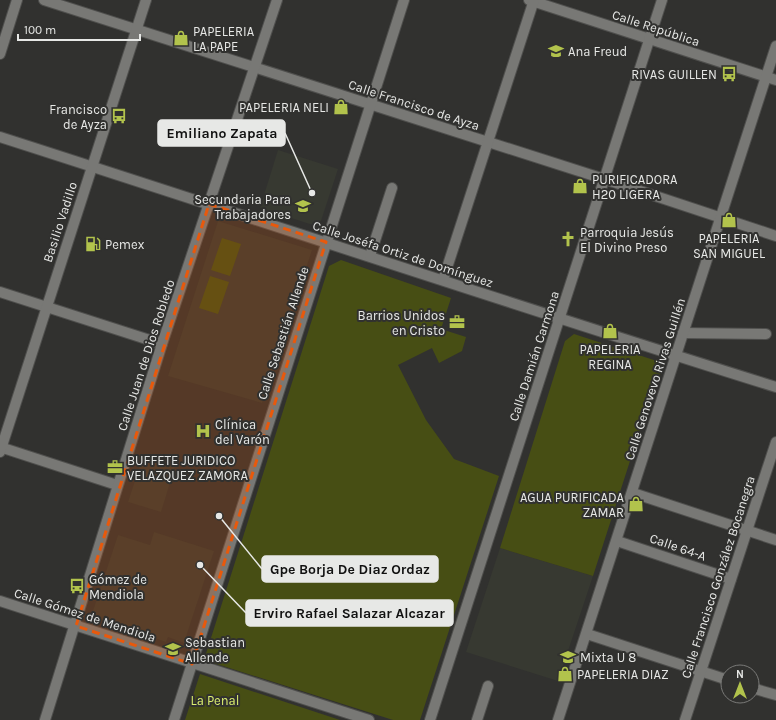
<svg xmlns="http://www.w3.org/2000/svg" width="776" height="720" viewBox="0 0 776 720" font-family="Karla,sans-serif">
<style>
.built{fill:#373931}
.green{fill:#474e14}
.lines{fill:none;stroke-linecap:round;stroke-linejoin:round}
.minor-casing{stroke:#4f4f4d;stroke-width:12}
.tertiary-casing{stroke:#4f4f4d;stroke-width:12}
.minor{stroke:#787875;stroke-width:10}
.tertiary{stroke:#787875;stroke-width:10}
.marked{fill:#e8590c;fill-opacity:0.2;stroke:#e8590c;stroke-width:3;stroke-dasharray:8 5;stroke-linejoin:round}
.labels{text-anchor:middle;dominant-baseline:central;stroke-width:4;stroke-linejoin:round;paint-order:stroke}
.street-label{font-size:13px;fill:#e7e8e6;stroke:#31312f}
.poi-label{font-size:13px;fill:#e7e8e6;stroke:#31312f;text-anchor:start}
.park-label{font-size:13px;fill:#dbee6f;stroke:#31312f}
.leader{fill:none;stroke:#e7e8e6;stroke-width:1.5}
.callout-dot{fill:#e7e8e6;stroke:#31312f;stroke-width:1.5}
.callout{fill:#e7e8e6;stroke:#e7e8e6;stroke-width:1.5}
.callout-label{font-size:14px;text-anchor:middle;font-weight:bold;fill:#111}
</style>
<rect width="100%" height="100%" fill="#31312f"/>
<g class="built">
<polygon points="278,150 338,169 319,227 260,208"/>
<polygon points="218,221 312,250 262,403 168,376"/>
<polygon points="143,456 175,467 161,512 128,502"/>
<polygon points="154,532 214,551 184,643 168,637 166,642 91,617 118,535 150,545"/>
<polygon points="500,548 593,576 558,681 466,652"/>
</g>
<g class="green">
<polygon points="222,238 241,244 230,276 211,270"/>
<polygon points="341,260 451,298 441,329 466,337 462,351 439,363 432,348 398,365 426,420 454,459 499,476 420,720 393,720 204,660 329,266"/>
<polygon points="210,276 229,282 218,314 199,308"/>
<polygon points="574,334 657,361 662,370 648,405 593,576 500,548 565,341"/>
<polygon points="200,674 340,720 185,720"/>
</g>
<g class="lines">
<defs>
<g id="minor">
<polyline points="44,0 604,179 776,236"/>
<polyline points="529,0 776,80"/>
<polyline points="0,54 17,0"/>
<path d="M0 137C259 220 516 306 776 387"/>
<polyline points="370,256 392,188"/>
<polyline points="443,280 534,0"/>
<polyline points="0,292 162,344"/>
<polyline points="683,333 766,334"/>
<polyline points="0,447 117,485"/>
<polyline points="633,493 776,540"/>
<polyline points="617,541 731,579"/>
<polyline points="0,601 369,720"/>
<polyline points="587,634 728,680"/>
<polyline points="752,688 776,695"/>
<polyline points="174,720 404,0"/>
<polyline points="430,720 662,0"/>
<polyline points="477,720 488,686"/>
<polyline points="558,720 776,46"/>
<polyline points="685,720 776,442"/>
</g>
<g id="tertiary">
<polyline points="0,452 146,0"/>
<polyline points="45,720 162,344 277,0"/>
</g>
</defs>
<use href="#minor" class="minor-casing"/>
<use href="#tertiary" class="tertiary-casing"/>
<use href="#minor" class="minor"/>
<use href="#tertiary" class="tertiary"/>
</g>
<path class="marked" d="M209 204 326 242 192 664 76 626Z"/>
<defs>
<symbol id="shop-bare" viewBox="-9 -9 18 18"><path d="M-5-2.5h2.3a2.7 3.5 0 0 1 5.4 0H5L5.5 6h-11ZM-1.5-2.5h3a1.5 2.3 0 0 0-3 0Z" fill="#b2c34c" stroke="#31312f" stroke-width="2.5" paint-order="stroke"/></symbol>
<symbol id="school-bare" viewBox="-9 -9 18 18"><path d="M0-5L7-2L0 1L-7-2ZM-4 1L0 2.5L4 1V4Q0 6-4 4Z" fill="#b2c34c" stroke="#31312f" stroke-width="2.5" paint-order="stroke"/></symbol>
<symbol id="bus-bare" viewBox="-9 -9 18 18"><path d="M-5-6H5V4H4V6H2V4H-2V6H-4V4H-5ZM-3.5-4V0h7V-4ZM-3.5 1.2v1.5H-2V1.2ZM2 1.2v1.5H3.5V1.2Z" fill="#b2c34c" stroke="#31312f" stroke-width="2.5" paint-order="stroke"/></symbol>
<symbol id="church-bare" viewBox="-9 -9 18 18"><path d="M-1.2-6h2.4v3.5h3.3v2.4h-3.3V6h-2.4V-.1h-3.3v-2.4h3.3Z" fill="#b2c34c" stroke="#31312f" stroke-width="2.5" paint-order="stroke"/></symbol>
<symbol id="fuel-bare" viewBox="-9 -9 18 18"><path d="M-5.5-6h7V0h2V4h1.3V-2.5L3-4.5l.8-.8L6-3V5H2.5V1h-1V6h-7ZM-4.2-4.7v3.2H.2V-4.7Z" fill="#b2c34c" stroke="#31312f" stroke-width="2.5" paint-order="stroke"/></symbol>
<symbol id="office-bare" viewBox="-9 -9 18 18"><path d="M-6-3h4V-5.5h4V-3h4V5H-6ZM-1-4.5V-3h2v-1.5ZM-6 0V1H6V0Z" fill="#b2c34c" stroke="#31312f" stroke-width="2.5" paint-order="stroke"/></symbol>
<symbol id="hospital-bare" viewBox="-9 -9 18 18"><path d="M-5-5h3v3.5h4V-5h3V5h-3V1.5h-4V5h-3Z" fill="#b2c34c" stroke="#31312f" stroke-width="2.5" paint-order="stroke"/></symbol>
</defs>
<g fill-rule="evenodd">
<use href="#shop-bare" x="170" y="27" width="22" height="22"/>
<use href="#school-bare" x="545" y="40" width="22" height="22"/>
<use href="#bus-bare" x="718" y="63" width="22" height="22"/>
<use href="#shop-bare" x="330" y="96" width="22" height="22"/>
<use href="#bus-bare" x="108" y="105" width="22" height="22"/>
<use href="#shop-bare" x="569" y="175" width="22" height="22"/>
<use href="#school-bare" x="292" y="195" width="22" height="22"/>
<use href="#shop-bare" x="718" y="209" width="22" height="22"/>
<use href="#church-bare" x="557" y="228" width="22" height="22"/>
<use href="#fuel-bare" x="82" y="233" width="22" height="22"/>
<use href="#office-bare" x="446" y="311" width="22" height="22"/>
<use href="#shop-bare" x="599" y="320" width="22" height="22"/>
<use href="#hospital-bare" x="192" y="420" width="22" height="22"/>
<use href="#office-bare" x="104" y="456" width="22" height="22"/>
<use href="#shop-bare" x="625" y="493" width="22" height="22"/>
<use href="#bus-bare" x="66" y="575" width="22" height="22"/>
<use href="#school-bare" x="162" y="638" width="22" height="22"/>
<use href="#school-bare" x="557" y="646" width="22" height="22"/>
<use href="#shop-bare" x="554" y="663" width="22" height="22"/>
</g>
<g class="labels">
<g class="street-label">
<text transform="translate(656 28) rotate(18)">Calle República</text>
<text transform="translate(414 105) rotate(18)">Calle Francisco de Ayza</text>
<text transform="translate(60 222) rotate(-72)">Basilio Vadillo</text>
<text transform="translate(403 254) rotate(18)">Calle Joséfa Ortiz de Domínguez</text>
<text transform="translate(283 333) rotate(-72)">Calle Sebastián Allende</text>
<text transform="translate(146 355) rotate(-72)">Calle Juan de Dios Robledo</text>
<text transform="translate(534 356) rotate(-72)">Calle Damián Carmona</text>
<text transform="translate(655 379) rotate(-72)">Calle Genovevo Rivas Guillén</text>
<text transform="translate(678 547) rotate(19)">Calle 64-A</text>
<text transform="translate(718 577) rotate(-72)">Calle Francisco González Bocanegra</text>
<text transform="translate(85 615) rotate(18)">Calle Gómez de Mendiola</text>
</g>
<g class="poi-label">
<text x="193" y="31">PAPELERIA<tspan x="193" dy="15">LA PAPE</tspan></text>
<text x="568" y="51">Ana Freud</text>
<text x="717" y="74" text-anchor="end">RIVAS GUILLEN</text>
<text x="329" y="107" text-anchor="end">PAPELERIA NELI</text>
<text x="107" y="109" text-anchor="end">Francisco<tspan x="107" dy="15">de Ayza</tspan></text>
<text x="592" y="179">PURIFICADORA<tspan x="592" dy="15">H20 LIGERA</tspan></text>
<text x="291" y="199" text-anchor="end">Secundaria Para<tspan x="291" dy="15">Trabajadores</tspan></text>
<text x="580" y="232">Parroquia Jesús<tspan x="580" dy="15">El Divino Preso</tspan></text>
<text x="729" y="238" text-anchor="middle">PAPELERIA<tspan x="729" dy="15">SAN MIGUEL</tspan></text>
<text x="105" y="244">Pemex</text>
<text x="445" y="315" text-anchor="end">Barrios Unidos<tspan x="445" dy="15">en Cristo</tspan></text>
<text x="610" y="349" text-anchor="middle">PAPELERIA<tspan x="610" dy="15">REGINA</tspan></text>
<text x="215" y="424">Clínica<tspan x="215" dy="15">del Varón</tspan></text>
<text x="127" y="460">BUFFETE JURIDICO<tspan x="127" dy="15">VELAZQUEZ ZAMORA</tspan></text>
<text x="624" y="497" text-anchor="end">AGUA PURIFICADA<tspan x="624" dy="15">ZAMAR</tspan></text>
<text x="89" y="579">Gómez de<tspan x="89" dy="15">Mendiola</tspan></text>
<text x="185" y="642">Sebastian<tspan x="185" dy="15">Allende</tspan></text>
<text x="580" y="657">Mixta U 8</text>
<text x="577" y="674">PAPELERIA DIAZ</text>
</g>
<g class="park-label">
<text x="215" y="700">La Penal</text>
</g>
</g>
<path class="leader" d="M312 193L285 133M219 516L262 569M200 565L246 613"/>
<g class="callout-dot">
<circle cx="312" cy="193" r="4"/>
<circle cx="219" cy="516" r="4"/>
<circle cx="200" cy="565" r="4"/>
</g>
<g class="callout">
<rect x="158" y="120" width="127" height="26" rx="4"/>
<rect x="262" y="556" width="176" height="26" rx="4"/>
<rect x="246" y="600" width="207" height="26" rx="4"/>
</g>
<g class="callout-label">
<text x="222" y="138">Emiliano Zapata</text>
<text x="350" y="574">Gpe Borja De Diaz Ordaz</text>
<text x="349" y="618">Erviro Rafael Salazar Alcazar</text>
</g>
<g transform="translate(740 684)"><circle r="19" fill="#31312f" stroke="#7a7a78"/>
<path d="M0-3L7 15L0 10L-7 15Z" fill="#b2c34c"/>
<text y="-6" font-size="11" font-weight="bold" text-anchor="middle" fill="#e7e8e6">N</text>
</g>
<path d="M18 34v6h122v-6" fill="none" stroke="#e7e8e6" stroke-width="2"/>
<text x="24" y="34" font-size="12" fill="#e7e8e6" stroke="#31312f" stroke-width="3" paint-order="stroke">100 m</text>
</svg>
